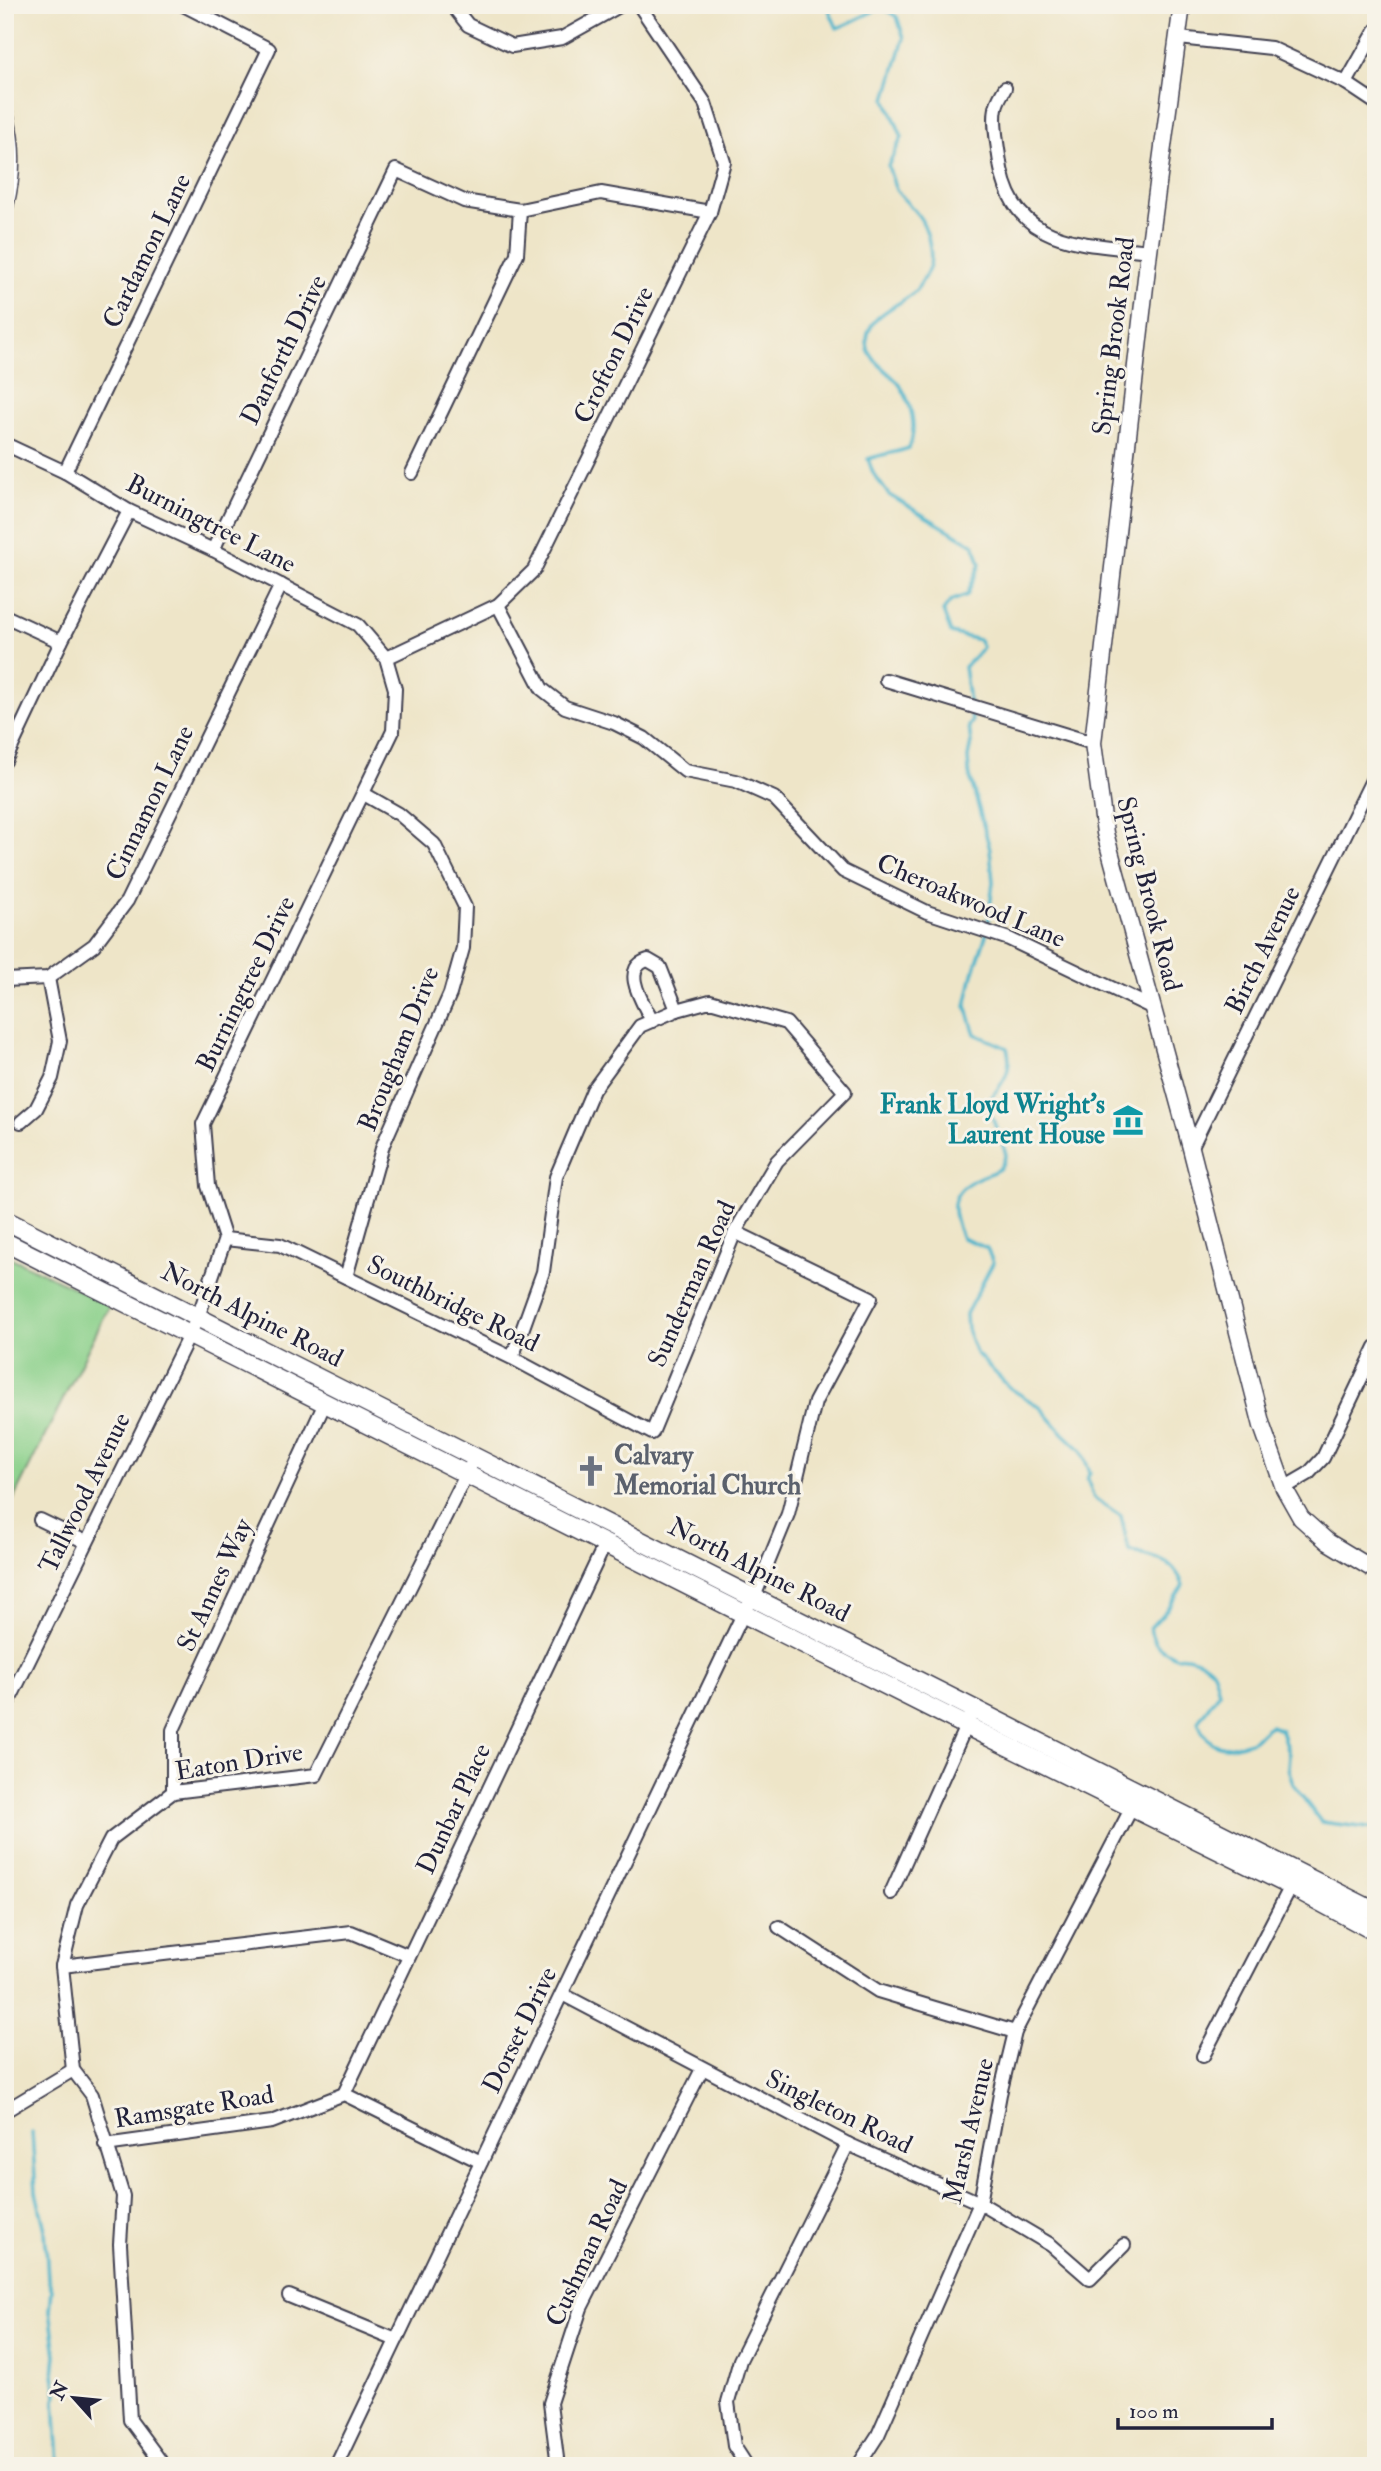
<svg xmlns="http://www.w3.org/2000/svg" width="1381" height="2471" viewBox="0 0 1381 2471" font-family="'IM FELL Double Pica',serif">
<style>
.green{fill:#8ad08a;stroke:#567962;stroke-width:2}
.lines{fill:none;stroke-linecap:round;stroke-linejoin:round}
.stream{stroke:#4cb4cb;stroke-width:3.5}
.minor-casing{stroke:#413f50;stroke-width:16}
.tertiary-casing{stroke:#413f50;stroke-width:19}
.secondary-casing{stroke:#413f50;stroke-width:21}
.minor{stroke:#fff;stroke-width:12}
.tertiary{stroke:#fff;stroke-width:16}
.secondary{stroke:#fff;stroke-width:18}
.labels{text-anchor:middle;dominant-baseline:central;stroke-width:6;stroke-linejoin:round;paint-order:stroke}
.street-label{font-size:26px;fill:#22223b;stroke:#f7f3e8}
.culture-label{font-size:26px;font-weight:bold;fill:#0d838f;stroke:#f7f3e8;text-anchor:end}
.worship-label{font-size:26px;font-weight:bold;fill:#5b616d;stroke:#f7f3e8;text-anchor:start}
</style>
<rect width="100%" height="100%" fill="#f7f3e8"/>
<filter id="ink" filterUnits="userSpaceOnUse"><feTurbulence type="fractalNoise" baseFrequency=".0143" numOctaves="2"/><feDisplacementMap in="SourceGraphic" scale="14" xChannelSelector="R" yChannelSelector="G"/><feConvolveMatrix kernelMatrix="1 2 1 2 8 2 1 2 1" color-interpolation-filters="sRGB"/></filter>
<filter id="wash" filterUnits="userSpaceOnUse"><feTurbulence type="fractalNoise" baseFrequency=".00686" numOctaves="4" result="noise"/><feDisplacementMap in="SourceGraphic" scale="28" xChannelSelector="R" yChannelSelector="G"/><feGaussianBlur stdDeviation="1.57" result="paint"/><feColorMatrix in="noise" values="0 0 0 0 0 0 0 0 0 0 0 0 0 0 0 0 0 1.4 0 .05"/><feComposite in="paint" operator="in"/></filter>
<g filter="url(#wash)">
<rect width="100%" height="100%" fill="#eee5c8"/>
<polygon class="green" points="5,1255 110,1305 5,1516"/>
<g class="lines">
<g class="stream">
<path d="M833 5 829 10 837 28C854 22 866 13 883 8L897 17 904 38 886 99 902 137 888 166C891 174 893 183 897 191 903 199 911 206 918 215 927 226 933 252 930 265 927 273 920 287 913 293 898 307 867 315 867 341 867 363 891 370 901 387 912 404 917 429 909 448 895 453 882 454 868 459L873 473 889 495 974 545 980 564 967 595 951 601 943 611 951 633 979 640 982 647C977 656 970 660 964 667L972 722 969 726 971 743 968 757 969 773 990 849 993 882 987 932 973 974 966 1006 975 1034 1007 1048C1014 1072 1001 1085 987 1103L1006 1154C1004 1159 1003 1165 999 1169 993 1173 984 1175 978 1178 948 1192 950 1210 962 1238L987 1248 993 1263 966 1314 967 1329 976 1353 1010 1388 1041 1408 1060 1430 1081 1450 1090 1472 1087 1479 1094 1498 1121 1516 1129 1551C1154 1559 1174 1558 1183 1585L1169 1607 1150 1628C1154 1647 1160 1648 1176 1657 1188 1655 1205 1661 1212 1670 1216 1676 1217 1685 1219 1692L1198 1721C1205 1743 1219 1752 1242 1744 1245 1743 1249 1743 1253 1741 1259 1736 1262 1730 1270 1726L1281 1730 1289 1755 1288 1768 1293 1784 1321 1822 1376 1829"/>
<polyline points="32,2132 36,2192 45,2230 48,2279 52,2290 50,2310 56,2355 54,2374 57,2395 55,2399 59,2466"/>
</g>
</g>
</g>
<g filter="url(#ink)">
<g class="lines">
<defs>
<g id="minor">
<polyline points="452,5 468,25 512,46 562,38 621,5"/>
<polyline points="1179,38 1271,48 1346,83 1376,103"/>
<polyline points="1346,83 1376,30"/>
<path d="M1005 88C1002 94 997 101 996 108 993 122 997 142 999 156 1009 245 1076 243 1149 251"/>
<polyline points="5,444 65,472 129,511 213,550 358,625 386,658 395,689 393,731 203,1124 208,1186 225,1239 198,1317 5,1709"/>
<polyline points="65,472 269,49 183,5"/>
<polyline points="412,473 517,254 520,210"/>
<polyline points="213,550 396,170 464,201 520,210 601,193 710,212"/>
<polyline points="498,605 542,689 565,707 614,723 644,738 685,771 736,781 774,798 843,871 927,912 1009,939 1151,1007"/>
<polyline points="5,616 61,642"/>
<polyline points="386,658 498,605 534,570 710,212 724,162 705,103 639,5"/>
<polyline points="886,680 1093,743"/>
<polyline points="5,761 61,642 129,511"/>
<polyline points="5,980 48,978 94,945 127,901 281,585"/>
<path d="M652 1021C644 1004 619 968 648 960L660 967 677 1010"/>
<polyline points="21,1122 36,1109 52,1078 60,1041 48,978"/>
<polyline points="1191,1148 1376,772"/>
<polyline points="225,1239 280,1245 512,1358 652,1433 735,1232 777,1161 845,1092 786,1023 710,1001 677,1010 640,1026 593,1090 556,1177 543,1272 512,1358"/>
<polyline points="346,1277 383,1145 450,994 463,948 465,907 434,844 399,814 364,794"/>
<polyline points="1284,1488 1308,1474 1323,1458 1376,1347"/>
<polyline points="40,1520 86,1542"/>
<polyline points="173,1792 173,1730 325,1403"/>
<polyline points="891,1893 974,1708"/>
<polyline points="779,1927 878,1991 1015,2032"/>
<polyline points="62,1966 351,1932 409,1956"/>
<polyline points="562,1994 848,2144 980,2203 1051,2245 1090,2279 1124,2245"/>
<polyline points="1203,2056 1291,1886"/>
<polyline points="344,2094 605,1544"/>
<polyline points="5,2111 73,2070"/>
<polyline points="105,2145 272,2122 344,2094 481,2162"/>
<polyline points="289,2296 396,2340"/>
<polyline points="164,2466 130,2420 120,2244 123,2196 92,2095 73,2070 62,1966 77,1905 111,1839 173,1792 316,1775 475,1457"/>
<polyline points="336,2466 743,1614 754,1597 788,1514 815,1402 871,1298 735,1232"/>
<polyline points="558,2466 550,2403 581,2308 702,2069"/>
<polyline points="747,2466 734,2446 728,2402 740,2360 848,2144"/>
<polyline points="858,2466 878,2435 980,2203 1000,2094 1015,2032 1131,1809"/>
</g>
<g id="tertiary">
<polyline points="1182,5 1149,251 1093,743 1105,833 1191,1148 1262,1426 1284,1488 1301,1518 1328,1542 1376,1571"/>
<path d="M5 114C13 144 13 176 5 206"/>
</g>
<g id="secondary">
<polyline points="5,1220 1376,1912"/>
<polyline points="5,1242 967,1726 1291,1886 1376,1932"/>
</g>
</defs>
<use href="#minor" class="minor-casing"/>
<use href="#tertiary" class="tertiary-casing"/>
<use href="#secondary" class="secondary-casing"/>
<use href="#minor" class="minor"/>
<use href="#tertiary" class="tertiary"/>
<use href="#secondary" class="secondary"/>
</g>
</g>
<defs>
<symbol id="museum-bare" viewBox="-9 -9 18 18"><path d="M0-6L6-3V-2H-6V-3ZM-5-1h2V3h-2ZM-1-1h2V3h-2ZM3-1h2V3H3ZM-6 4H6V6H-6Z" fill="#0f9aa8" stroke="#f7f3e8" stroke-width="2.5" paint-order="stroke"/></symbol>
<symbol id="church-bare" viewBox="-9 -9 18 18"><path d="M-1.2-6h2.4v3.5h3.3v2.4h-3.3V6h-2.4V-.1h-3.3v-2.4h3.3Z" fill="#6b7280" stroke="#f7f3e8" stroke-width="2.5" paint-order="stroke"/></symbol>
</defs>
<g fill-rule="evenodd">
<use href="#museum-bare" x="1106" y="1098" width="44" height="44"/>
<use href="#church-bare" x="569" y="1449" width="44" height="44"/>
</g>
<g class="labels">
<g class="street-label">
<text transform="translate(147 251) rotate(-64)">Cardamon Lane</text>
<text transform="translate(1114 336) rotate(-83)">Spring Brook Road</text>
<text transform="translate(284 350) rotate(-64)">Danforth Drive</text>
<text transform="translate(614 355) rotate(-64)">Crofton Drive</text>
<text transform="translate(211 524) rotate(27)">Burningtree Lane</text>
<text transform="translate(150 803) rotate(-64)">Cinnamon Lane</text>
<text transform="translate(1149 894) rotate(76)">Spring Brook Road</text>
<text transform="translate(971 901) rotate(23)">Cheroakwood Lane</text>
<text transform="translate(1263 950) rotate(-64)">Birch Avenue</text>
<text transform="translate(246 984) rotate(-64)">Burningtree Drive</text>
<text transform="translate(399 1049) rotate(-68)">Brougham Drive</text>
<text transform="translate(692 1284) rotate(-66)">Sunderman Road</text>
<text transform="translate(453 1304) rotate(26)">Southbridge Road</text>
<text transform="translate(252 1315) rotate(27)">North Alpine Road</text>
<text transform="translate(85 1493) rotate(-64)">Tallwood Avenue</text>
<text transform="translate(759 1570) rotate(27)">North Alpine Road</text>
<text transform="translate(215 1585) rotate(-65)">St Annes Way</text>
<text transform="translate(239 1762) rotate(-9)">Eaton Drive</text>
<text transform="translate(454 1809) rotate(-65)">Dunbar Place</text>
<text transform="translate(520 2030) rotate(-64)">Dorset Drive</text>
<text transform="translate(194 2107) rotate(-9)">Ramsgate Road</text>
<text transform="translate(839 2112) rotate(26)">Singleton Road</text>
<text transform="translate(969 2131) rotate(-77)">Marsh Avenue</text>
<text transform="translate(587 2253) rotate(-65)">Cushman Road</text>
</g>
<g class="culture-label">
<text x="1105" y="1105">Frank Lloyd Wright's<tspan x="1105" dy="30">Laurent House</tspan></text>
</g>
<g class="worship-label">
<text x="614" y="1456">Calvary<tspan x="614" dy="30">Memorial Church</tspan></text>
</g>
</g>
<rect width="1381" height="2471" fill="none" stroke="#f7f3e8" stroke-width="28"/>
<g transform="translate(74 2398) rotate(297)" stroke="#f7f3e8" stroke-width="5" paint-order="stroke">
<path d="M0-5L12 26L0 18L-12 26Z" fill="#22223b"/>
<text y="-10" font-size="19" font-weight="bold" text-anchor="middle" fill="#22223b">N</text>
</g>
<path d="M1118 2418v10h154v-10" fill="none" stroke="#22223b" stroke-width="3.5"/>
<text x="1129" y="2418" font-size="21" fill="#22223b" stroke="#f7f3e8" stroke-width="5" paint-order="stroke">100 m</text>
</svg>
